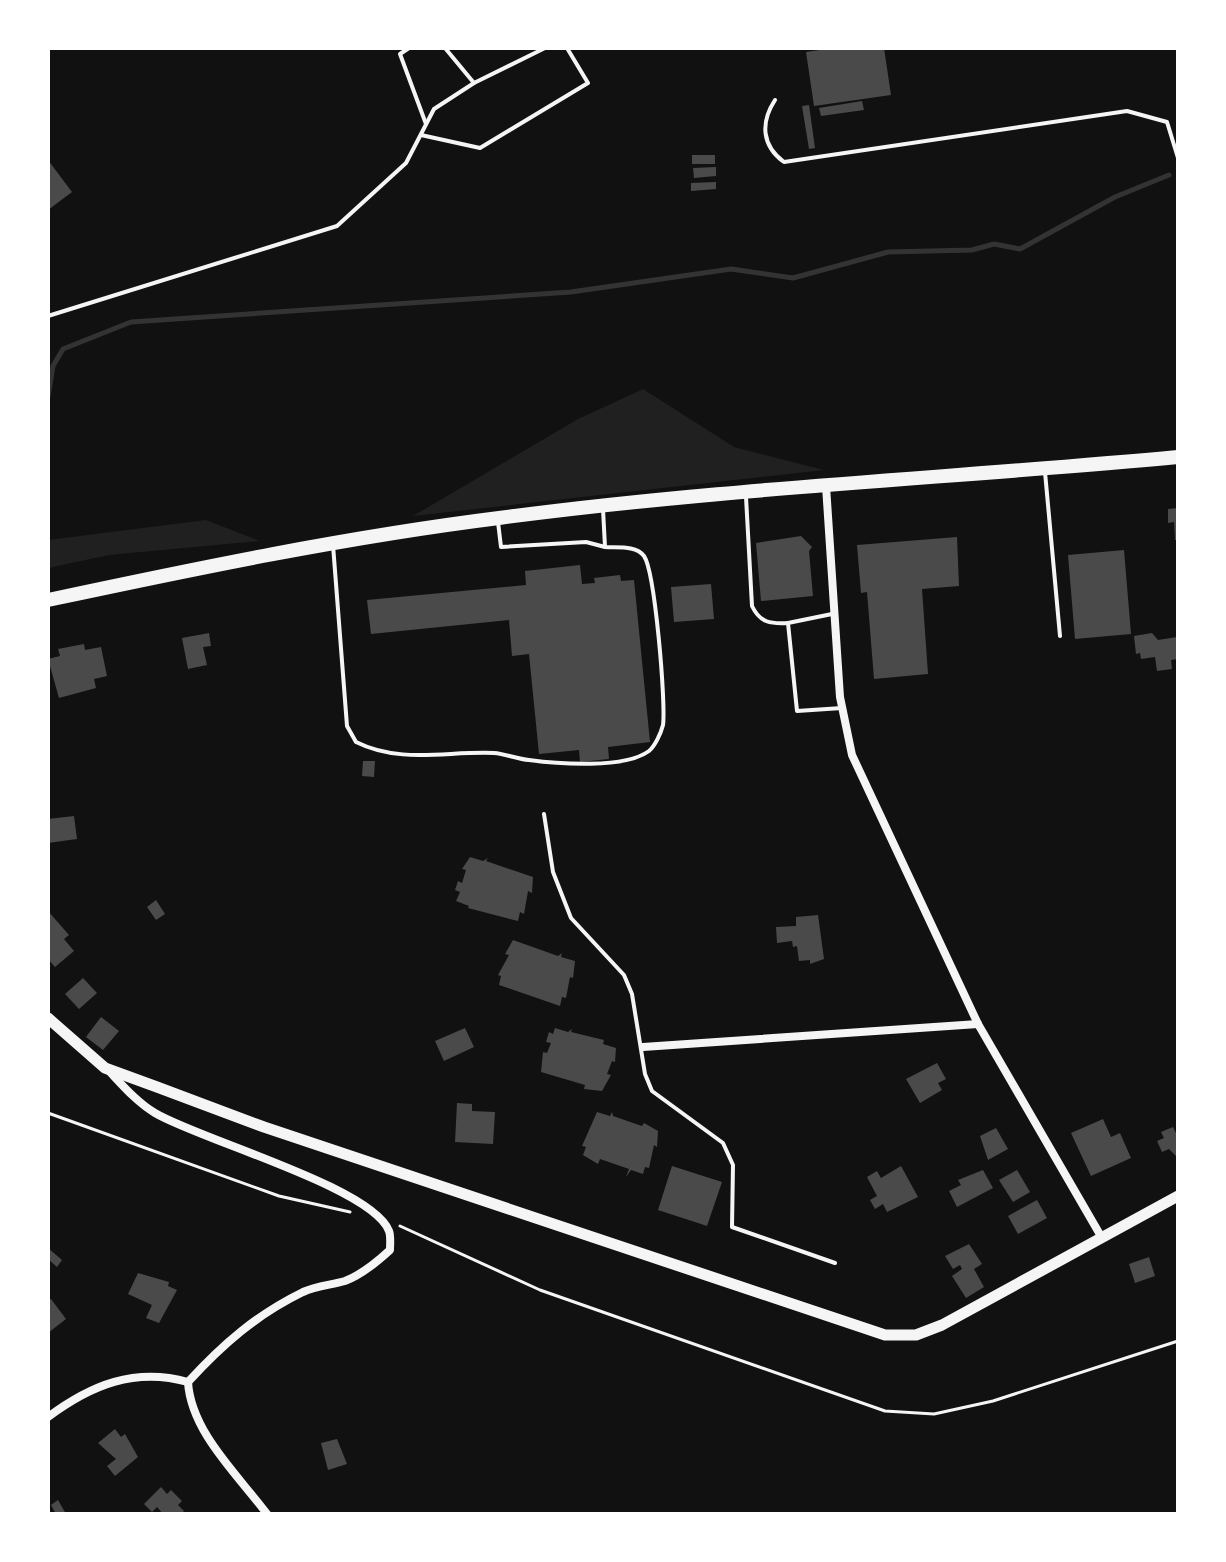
<svg xmlns="http://www.w3.org/2000/svg" width="1226" height="1562" viewBox="0 0 1226 1562" font-family="'Source Serif 4',serif">
<style>
.green{fill:#202020}
.lines{fill:none;stroke-linecap:round;stroke-linejoin:round}
.stream{stroke:#333;stroke-width:5}
.building{fill:#4a4a4a}
.path{stroke:#f5f5f5;stroke-width:3}
.service{stroke:#f5f5f5;stroke-width:4}
.minor{stroke:#f5f5f5;stroke-width:8}
.tertiary{stroke:#f5f5f5;stroke-width:11}
.trunk{stroke:#f5f5f5;stroke-width:14}
</style>
<rect width="100%" height="100%" fill="#111"/>
<g class="green">
<polygon points="643,389 734,447 824,470 413,516 578,419"/>
<polygon points="206,520 260,541 109,555 48,568 48,540"/>
</g>
<g class="lines">
<polyline class="stream" points="48,397 53,366 63,349 131,322 571,292 731,269 793,278 888,252 972,250 994,244 1020,249 1115,197 1169,175"/>
</g>
<g class="building">
<polygon points="833,48 884,48 891,95 814,106 806,52"/>
<polygon points="862,101 864,110 821,116 819,108"/>
<polygon points="809,105 815,148 809,149 802,106"/>
<rect x="692" y="155" width="23" height="9"/>
<polygon points="48,160 72,192 48,210"/>
<polygon points="716,167 716,176 694,178 693,168"/>
<polygon points="716,182 716,189 691,191 691,183"/>
<polygon points="1178,508 1178,540 1175,540 1174,522 1168,523 1168,509"/>
<polygon points="801,536 812,547 809,551 813,596 761,601 756,543"/>
<polygon points="957,537 959,586 922,589 928,674 874,679 867,592 861,593 857,545"/>
<polygon points="1124,550 1131,634 1075,639 1068,555"/>
<polygon points="580,565 582,584 595,583 594,578 620,575 621,581 634,580 650,742 608,747 609,759 580,762 579,750 539,754 529,654 512,656 509,620 371,634 367,600 526,585 525,571"/>
<polygon points="711,584 714,619 674,622 671,587"/>
<polygon points="209,633 211,646 203,647 207,665 188,669 182,638"/>
<polygon points="1152,633 1158,640 1177,637 1178,659 1171,660 1172,669 1157,671 1155,657 1141,659 1140,653 1136,654 1134,636"/>
<polygon points="84,644 85,650 101,647 107,676 94,679 96,688 59,698 48,659 60,656 58,649"/>
<polygon points="363,761 375,761 374,777 362,776"/>
<polygon points="74,816 77,839 48,843 48,819"/>
<polygon points="470,857 483,861 488,858 486,861 533,877 532,893 528,891 524,914 520,912 518,921 468,908 469,906 456,901 460,892 455,890 458,881 462,883 466,870 462,869"/>
<polygon points="156,900 165,914 156,920 147,907"/>
<polygon points="48,911 69,935 64,939 74,951 55,967 48,959"/>
<polygon points="818,915 824,959 810,964 810,960 799,961 797,946 793,947 792,941 777,943 776,927 796,926 796,917"/>
<polygon points="513,940 558,956 562,953 561,957 575,961 573,978 570,977 566,998 562,997 560,1006 499,985 501,976 498,975 509,955 505,954"/>
<polygon points="83,978 97,993 79,1009 65,994"/>
<polygon points="101,1017 119,1031 103,1050 86,1037"/>
<polygon points="465,1028 474,1047 444,1061 435,1041"/>
<polygon points="555,1028 568,1032 572,1029 571,1032 604,1040 603,1044 616,1048 615,1062 612,1061 607,1074 611,1075 602,1091 584,1089 585,1085 541,1072 543,1052 547,1053 551,1043 546,1042 549,1032 553,1034"/>
<polygon points="937,1063 946,1079 938,1083 942,1090 920,1103 906,1079"/>
<polygon points="457,1103 472,1104 472,1111 495,1112 493,1144 455,1142"/>
<polygon points="597,1112 610,1116 612,1112 613,1116 642,1126 644,1123 658,1131 657,1147 654,1145 649,1168 645,1167 643,1174 631,1170 626,1177 629,1169 600,1159 598,1164 583,1155 586,1147 582,1146"/>
<polygon points="1103,1119 1111,1137 1120,1133 1131,1158 1091,1176 1071,1133"/>
<polygon points="1173,1127 1178,1137 1178,1158 1169,1149 1162,1152 1157,1141 1164,1138 1161,1132"/>
<polygon points="996,1128 1008,1149 988,1160 980,1136"/>
<polygon points="672,1166 722,1182 707,1226 658,1210"/>
<polygon points="901,1166 918,1197 887,1212 883,1204 875,1209 870,1200 877,1196 867,1177 877,1171 881,1178"/>
<polygon points="983,1170 993,1188 957,1207 949,1191 961,1185 958,1180"/>
<polygon points="1017,1170 1030,1192 1013,1202 999,1180"/>
<polygon points="1037,1200 1047,1218 1018,1234 1008,1216"/>
<polygon points="969,1244 982,1264 974,1269 984,1287 966,1298 952,1276 962,1269 960,1265 953,1269 945,1256"/>
<polygon points="48,1248 62,1260 57,1267 48,1259"/>
<polygon points="1149,1257 1155,1276 1135,1283 1129,1264"/>
<polygon points="138,1273 169,1282 168,1286 177,1290 159,1323 146,1318 152,1305 128,1294"/>
<polygon points="51,1299 66,1319 48,1333 48,1301"/>
<polygon points="115,1429 121,1437 125,1434 138,1457 115,1476 107,1466 116,1459 98,1443"/>
<polygon points="337,1439 347,1464 328,1470 321,1443"/>
<polygon points="161,1487 167,1494 171,1490 182,1501 178,1505 184,1511 181,1514 163,1514 157,1507 152,1512 144,1504"/>
<polygon points="58,1500 66,1514 56,1514 51,1505"/>
</g>
<g class="lines">
<g class="path">
<polyline points="48,1113 279,1196 350,1212"/>
<polyline points="400,1226 540,1290 885,1411 934,1414 993,1401 1178,1341"/>
</g>
<g class="service">
<polyline points="409,48 400,54 426,124"/>
<polyline points="445,48 474,83"/>
<path d="M775 100C760 123 762 146 784 162L1127 111 1167 122 1178 158"/>
<polyline points="421,135 480,148 588,83 567,48"/>
<polyline points="48,316 337,226 406,163 434,109 474,83 545,48"/>
<polyline points="1045,472 1060,636"/>
<path d="M746 497 752 606C760 623 771 624 788 623"/>
<polyline points="498,522 501,547 586,542 605,547"/>
<path d="M333 545 347 726 356 742C400 764 446 751 494 753 506 754 517 759 529 760 558 764 625 769 649 751 655 746 661 733 663 725 666 703 655 572 644 556 636 545 617 548 605 547L603 509"/>
<polyline points="832,614 788,623 797,711 842,708"/>
<polyline points="544,814 553,872 571,918 624,975 632,994 645,1074 652,1091 723,1143 733,1165 732,1227 835,1263"/>
</g>
<g class="minor">
<polyline points="826,486 840,697 852,755 978,1024 1102,1238"/>
<polyline points="643,1047 978,1024"/>
<path d="M110 1072C124 1087 138 1103 155 1113 198 1139 372 1187 389 1231 391 1236 390 1245 390 1250 377 1262 361 1275 345 1281 331 1285 316 1286 303 1292 256 1315 223 1344 188 1382"/>
<path d="M188 1382C191 1432 238 1475 267 1514"/>
<path d="M48 1417C91 1385 135 1367 188 1382"/>
</g>
<polyline class="tertiary" points="48,1018 105,1068 157,1087 264,1127 885,1335 916,1335 942,1325 1178,1196"/>
<path class="trunk" d="M48 600C198 568 347 537 499 518 724 488 952 478 1178 457"/>
</g>
<rect width="1226" height="1562" fill="none" stroke="#ffffff" stroke-width="100"/>
</svg>
